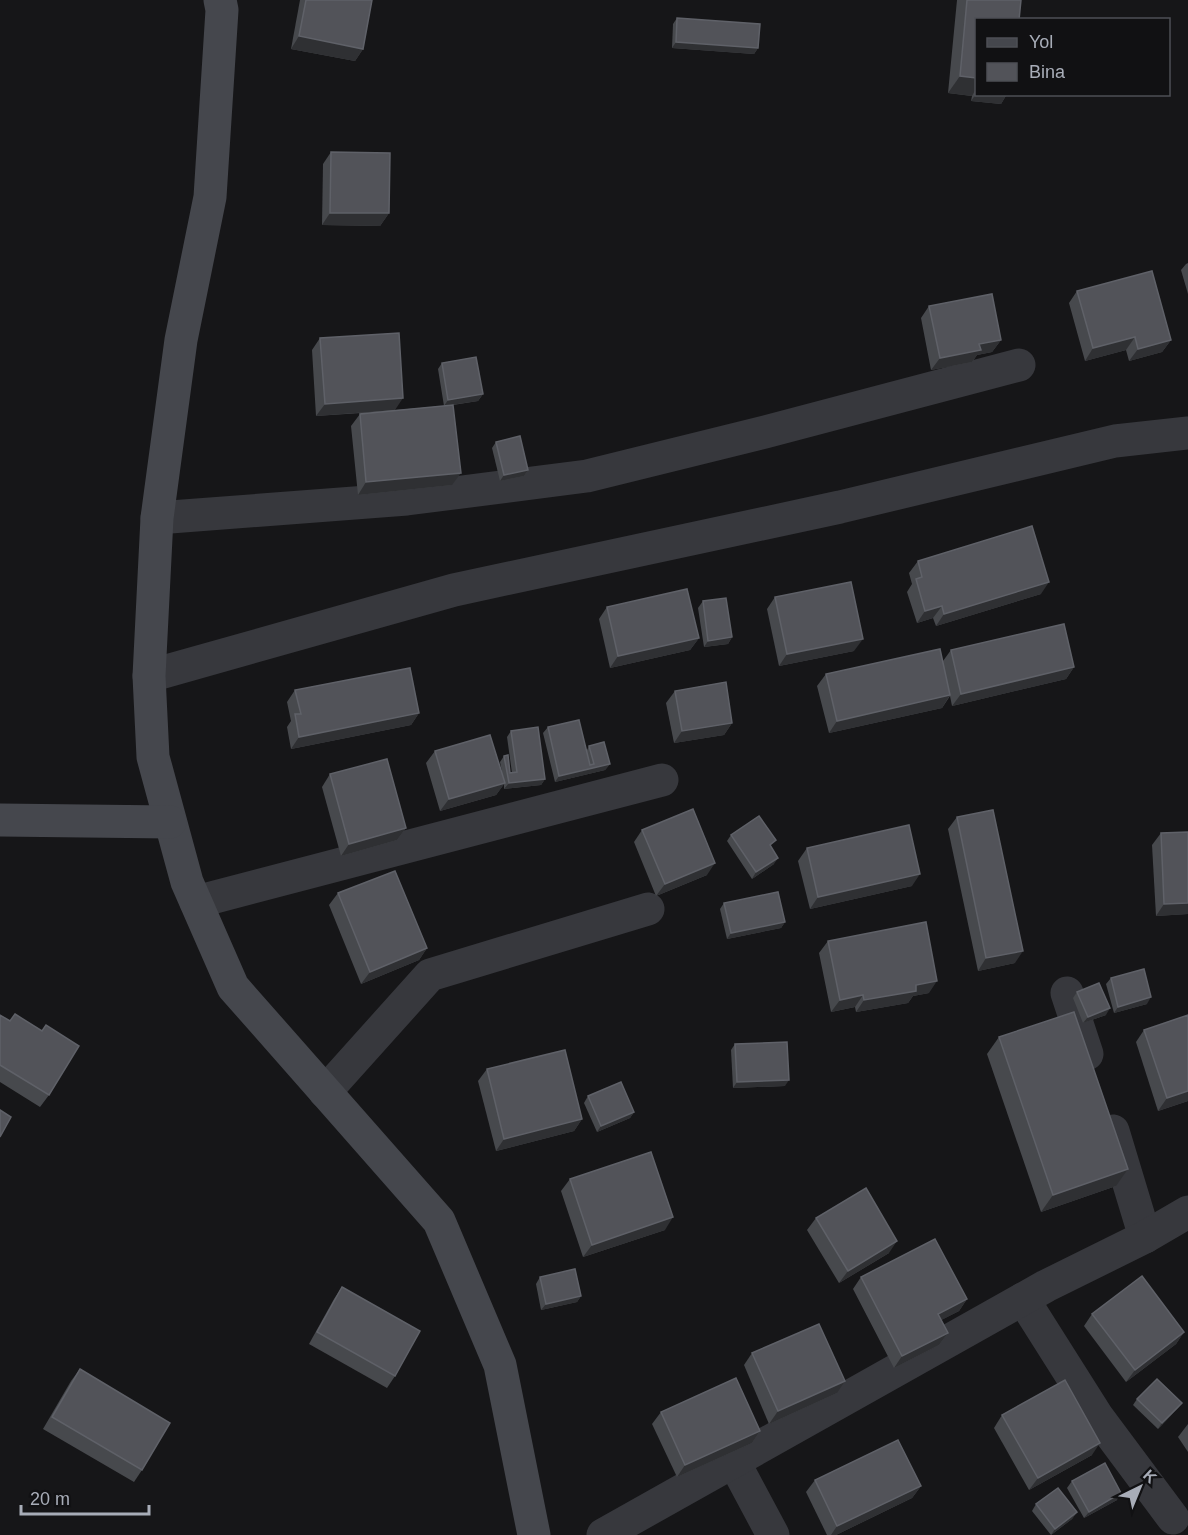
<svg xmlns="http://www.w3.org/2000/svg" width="1188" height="1535" viewBox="0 0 1188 1535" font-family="Helvetica,sans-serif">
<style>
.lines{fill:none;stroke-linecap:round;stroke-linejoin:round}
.street{stroke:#37383d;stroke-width:33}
.secondary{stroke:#45474d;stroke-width:33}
.wall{fill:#47494d}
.shaded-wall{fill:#2f3033}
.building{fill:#525359;stroke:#5f6168;stroke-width:1.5}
</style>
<rect width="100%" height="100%" fill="#161618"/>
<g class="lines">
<g class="street">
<polyline points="157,518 407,499 587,476 765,432 1019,365"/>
<polyline points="149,676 454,590 840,507 1115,441 1188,433"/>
<polyline points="196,902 662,780"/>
<polyline points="1067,993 1087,1054"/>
<polyline points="325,1092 430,975 648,909"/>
<polyline points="1113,1131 1145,1237"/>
<polyline points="1023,1299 1097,1416 1173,1518"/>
<polyline points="734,1462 773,1535"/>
<polyline points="603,1535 1046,1286 1145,1237 1188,1212"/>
</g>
<g class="secondary">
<polyline points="220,0 222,10 210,197 181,340 157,518 149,676 153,757 187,882 233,987 439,1221 500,1365 534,1535"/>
<polyline points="0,820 170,822"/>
</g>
</g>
<g class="wall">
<polygon points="300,0 372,0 363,49 355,61 291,49"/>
<polygon points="957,0 1021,0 976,20 976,94 1007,94 1001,104 971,101 972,96 948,93"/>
<polygon points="677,18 758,48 754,54 672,48 673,24"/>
<polygon points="331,152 389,213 380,226 322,225 323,164"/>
<polygon points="1188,263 1188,294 1181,270 1186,264"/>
<polygon points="1077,291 1171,340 1162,352 1129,361 1126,350 1085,361 1069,303"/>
<polygon points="929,306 1001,340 992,352 977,355 972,362 931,370 921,318"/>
<polygon points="320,338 395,410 444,406 438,369 442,363 483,394 478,401 453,405 452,485 358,495 351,426 360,414 391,411 316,416 312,350"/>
<polygon points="496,442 528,470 524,476 500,481 492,448"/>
<polygon points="918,561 1041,594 936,626 933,618 917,623 907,592 912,584 909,573"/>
<polygon points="775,597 854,651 779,666 767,609"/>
<polygon points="703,601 732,637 728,644 704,647 698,608"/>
<polygon points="607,607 699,638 690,650 610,668 599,619"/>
<polygon points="951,650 1074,667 1066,679 952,706 950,696 942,708 829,733 817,686 826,674 943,661"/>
<polygon points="295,690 419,713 411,725 291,749 287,727 291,721 287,702"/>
<polygon points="675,691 732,723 724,735 674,743 666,703"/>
<polygon points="548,727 587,750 589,746 610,764 605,770 555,782 543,733"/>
<polygon points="511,731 545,779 541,785 504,789 504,784 496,795 440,811 426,763 435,751 502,772 500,762 504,756 510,773 512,773 507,737"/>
<polygon points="330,774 406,828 397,840 341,856 322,787"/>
<polygon points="957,817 1015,963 978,971 948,829"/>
<polygon points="642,830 707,875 656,896 634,842"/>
<polygon points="1188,832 1188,914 1156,916 1152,845 1161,833"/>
<polygon points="731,835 771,847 774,864 752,879 727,841"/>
<polygon points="807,848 912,886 810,909 798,861"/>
<polygon points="338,893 427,948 419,960 361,984 329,905"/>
<polygon points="724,903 785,922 781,928 727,939 720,909"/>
<polygon points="828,941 929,993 913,996 908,1003 856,1012 855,1007 831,1012 819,953"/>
<polygon points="1111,978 1147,1004 1114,1013 1106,984"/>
<polygon points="1077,992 1106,1015 1083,1023 1073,998"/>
<polygon points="0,1015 10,1021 42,1031 46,1025 49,1095 40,1107 0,1082"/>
<polygon points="1144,1030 1188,1101 1158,1111 1136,1042"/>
<polygon points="999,1037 1116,1186 1041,1212 987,1054"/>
<polygon points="735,1044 785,1086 733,1088 731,1050"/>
<polygon points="487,1069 582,1119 574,1131 496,1151 478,1081"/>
<polygon points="588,1096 634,1112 630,1118 597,1132 584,1103"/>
<polygon points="570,1179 665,1230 583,1257 561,1191"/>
<polygon points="816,1218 889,1253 839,1283 807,1230"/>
<polygon points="540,1277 581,1296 577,1302 541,1310 536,1284"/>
<polygon points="861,1277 967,1299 959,1311 941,1320 948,1333 939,1345 894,1368 853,1289"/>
<polygon points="342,1287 395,1376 387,1388 309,1344 334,1299"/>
<polygon points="1092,1314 1184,1332 1176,1344 1126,1382 1084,1326"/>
<polygon points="752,1353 837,1393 769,1424 744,1365"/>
<polygon points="80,1369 142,1470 134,1482 43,1429 71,1381"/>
<polygon points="1137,1399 1182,1403 1177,1409 1158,1429 1133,1405"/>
<polygon points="661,1412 760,1431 752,1443 677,1477 652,1424"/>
<polygon points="1002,1415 1092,1455 1029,1490 994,1428"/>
<polygon points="1188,1424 1188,1452 1178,1437"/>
<polygon points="815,1480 921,1486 912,1498 836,1535 827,1535 806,1492"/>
<polygon points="1072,1481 1117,1500 1084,1518 1067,1488"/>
<polygon points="1036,1504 1077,1512 1072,1519 1051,1535 1032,1511"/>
</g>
<g class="shaded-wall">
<polygon points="299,36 363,49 355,61 291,49"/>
<polygon points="676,42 758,48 754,54 672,48"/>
<polygon points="960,76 976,78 976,89 972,96 948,93"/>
<polygon points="976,94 1007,94 1001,104 971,101"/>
<polygon points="330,213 389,213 380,226 322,225"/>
<polygon points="1135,337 1126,350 1085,361 1093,348"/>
<polygon points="1001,340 992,352 977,355 972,362 931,370 940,358 979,344"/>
<polygon points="1171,340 1162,352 1129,361 1138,349"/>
<polygon points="483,394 478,401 444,406 448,400"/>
<polygon points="403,398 395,410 316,416 325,404"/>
<polygon points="528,470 524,476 500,481 504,475"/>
<polygon points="461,473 452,485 358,495 366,482"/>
<polygon points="1049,582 1041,594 936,626 944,614"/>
<polygon points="942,606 933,618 917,623 925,611"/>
<polygon points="732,637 728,644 704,647 708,641"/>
<polygon points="699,638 690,650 610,668 618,656"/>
<polygon points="863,639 854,651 779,666 787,654"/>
<polygon points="1074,667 1066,679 952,706 961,694"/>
<polygon points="950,695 942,708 829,733 837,721"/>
<polygon points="419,713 411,725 291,749 299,737"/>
<polygon points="732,723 724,735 674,743 682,731"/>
<polygon points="610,764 605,770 555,782 559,776"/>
<polygon points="545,779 541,785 504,789 509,783"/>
<polygon points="505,783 496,795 440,811 449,799"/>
<polygon points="406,828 397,840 341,856 349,844"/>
<polygon points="778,858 774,864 752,879 756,872"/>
<polygon points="715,863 707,875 656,896 665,884"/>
<polygon points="920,874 912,886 810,909 818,897"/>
<polygon points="1188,903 1188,914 1156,916 1164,904"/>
<polygon points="785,922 781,928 727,939 731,933"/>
<polygon points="427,948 419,960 361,984 370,972"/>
<polygon points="1023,951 1015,963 978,971 986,958"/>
<polygon points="937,981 929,993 913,996 908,1003 856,1012 864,1000 916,985"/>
<polygon points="863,995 855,1007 831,1012 840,1000"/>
<polygon points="1151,997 1147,1004 1114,1013 1118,1007"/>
<polygon points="1110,1008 1106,1015 1083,1023 1088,1017"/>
<polygon points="789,1080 785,1086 733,1088 737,1082"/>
<polygon points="1188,1091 1188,1101 1158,1111 1167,1098"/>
<polygon points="634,1112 630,1118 597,1132 601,1126"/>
<polygon points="582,1119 574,1131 496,1151 504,1139"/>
<polygon points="1128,1169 1116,1186 1041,1212 1053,1195"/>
<polygon points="673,1217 665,1230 583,1257 592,1245"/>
<polygon points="897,1241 889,1253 839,1283 848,1271"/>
<polygon points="581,1296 577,1302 541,1310 546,1304"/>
<polygon points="967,1299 959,1311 930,1326 938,1314"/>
<polygon points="1184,1332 1176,1344 1126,1382 1135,1370"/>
<polygon points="948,1333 939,1345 894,1368 902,1356"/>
<polygon points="845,1381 837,1393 769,1424 778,1411"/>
<polygon points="1182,1403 1177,1409 1158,1429 1162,1423"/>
<polygon points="760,1431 752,1443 677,1477 685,1465"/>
<polygon points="1100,1443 1092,1455 1029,1490 1038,1478"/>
<polygon points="921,1486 912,1498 836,1535 831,1535 837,1526"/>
<polygon points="1121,1493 1117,1500 1084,1518 1089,1512"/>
<polygon points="1077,1512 1072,1519 1051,1535 1055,1529"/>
</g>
<g class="building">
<polygon points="306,0 372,0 363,49 299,36"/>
<polygon points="967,0 1021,0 1019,20 976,20 976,78 960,76"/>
<polygon points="677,18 760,24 758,48 676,42"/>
<polygon points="331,152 390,153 389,213 330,213"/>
<polygon points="1152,271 1171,340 1138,349 1135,337 1093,348 1077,291"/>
<polygon points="992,294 1001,340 979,344 981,350 940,358 929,306"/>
<polygon points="399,333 403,398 325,404 320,338"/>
<polygon points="476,357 483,394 448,400 442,363"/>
<polygon points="453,405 461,473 366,482 360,414"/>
<polygon points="520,436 528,470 504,475 496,442"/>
<polygon points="1032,526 1049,582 944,614 942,606 925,611 916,579 922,577 918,561"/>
<polygon points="851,582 863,639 787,654 775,597"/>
<polygon points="687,589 699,638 618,656 607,607"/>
<polygon points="726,598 732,637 708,641 703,601"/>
<polygon points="1064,624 1074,667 961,694 951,650"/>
<polygon points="940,649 950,695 837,721 826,674"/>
<polygon points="410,668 419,713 299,737 295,714 301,714 295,690"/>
<polygon points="726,682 732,723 682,731 675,691"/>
<polygon points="579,720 590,765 594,764 589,746 604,742 610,764 559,776 548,727"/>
<polygon points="538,727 545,779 509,783 504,756 508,755 510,773 517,772 511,731"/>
<polygon points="490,735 505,783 449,799 435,751"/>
<polygon points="387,759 406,828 349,844 330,774"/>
<polygon points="693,809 715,863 665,884 642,830"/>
<polygon points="993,810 1023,951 986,958 957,817"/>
<polygon points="759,816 776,840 770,845 778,858 756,872 731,835"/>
<polygon points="909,825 920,874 818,897 807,848"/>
<polygon points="1188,832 1188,903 1164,904 1161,833"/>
<polygon points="395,871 427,948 370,972 338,893"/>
<polygon points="778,892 785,922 731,933 724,903"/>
<polygon points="926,922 937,981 916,985 916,991 864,1000 863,995 840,1000 828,941"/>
<polygon points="1144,969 1151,997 1118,1007 1111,978"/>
<polygon points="1099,983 1110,1008 1088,1017 1077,992"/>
<polygon points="1074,1012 1128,1169 1053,1195 999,1037"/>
<polygon points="15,1014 42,1031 46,1025 79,1046 49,1095 0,1065 0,1015 10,1021"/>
<polygon points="1188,1015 1188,1091 1167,1098 1144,1030"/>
<polygon points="787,1042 789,1080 737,1082 735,1044"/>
<polygon points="565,1050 582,1119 504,1139 487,1069"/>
<polygon points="621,1082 634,1112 601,1126 588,1096"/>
<polygon points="0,1110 11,1117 0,1137"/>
<polygon points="651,1152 673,1217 592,1245 570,1179"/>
<polygon points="866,1188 897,1241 848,1271 816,1218"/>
<polygon points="935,1239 967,1299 938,1314 948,1333 902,1356 861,1277"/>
<polygon points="575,1269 581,1296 546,1304 540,1277"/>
<polygon points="1142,1276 1184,1332 1135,1370 1092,1314"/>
<polygon points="342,1287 420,1331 395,1376 317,1332"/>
<polygon points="819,1324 845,1381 778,1411 752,1353"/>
<polygon points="80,1369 170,1423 142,1470 52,1417"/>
<polygon points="736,1378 760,1431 685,1465 661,1412"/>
<polygon points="1157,1379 1182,1403 1162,1423 1137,1399"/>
<polygon points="1065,1380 1100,1443 1038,1478 1002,1415"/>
<polygon points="898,1440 921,1486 837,1526 815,1480"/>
<polygon points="1105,1463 1121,1493 1089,1512 1072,1481"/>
<polygon points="1058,1488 1077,1512 1055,1529 1036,1504"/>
</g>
<rect x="975" y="18" width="195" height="78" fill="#111113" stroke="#4d4f55" stroke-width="1.5"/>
<rect x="987" y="38" width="30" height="9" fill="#45474d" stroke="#4d4f55" stroke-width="1.5"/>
<text x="1029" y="48" font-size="18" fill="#a8adb8">Yol</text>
<rect x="987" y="63" width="30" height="18" fill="#525359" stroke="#4d4f55" stroke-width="1.5"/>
<text x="1029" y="78" font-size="18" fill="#a8adb8">Bina</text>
<g transform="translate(1140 1487) rotate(43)" stroke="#111113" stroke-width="4.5" paint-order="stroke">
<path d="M0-4.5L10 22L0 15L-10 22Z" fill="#a8adb8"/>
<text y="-9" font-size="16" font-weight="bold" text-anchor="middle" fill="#a8adb8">K</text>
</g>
<path d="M21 1505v9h128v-9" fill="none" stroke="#a8adb8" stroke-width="3"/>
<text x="30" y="1505" font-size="18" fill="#a8adb8" stroke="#111113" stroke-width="4.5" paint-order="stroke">20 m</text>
</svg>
